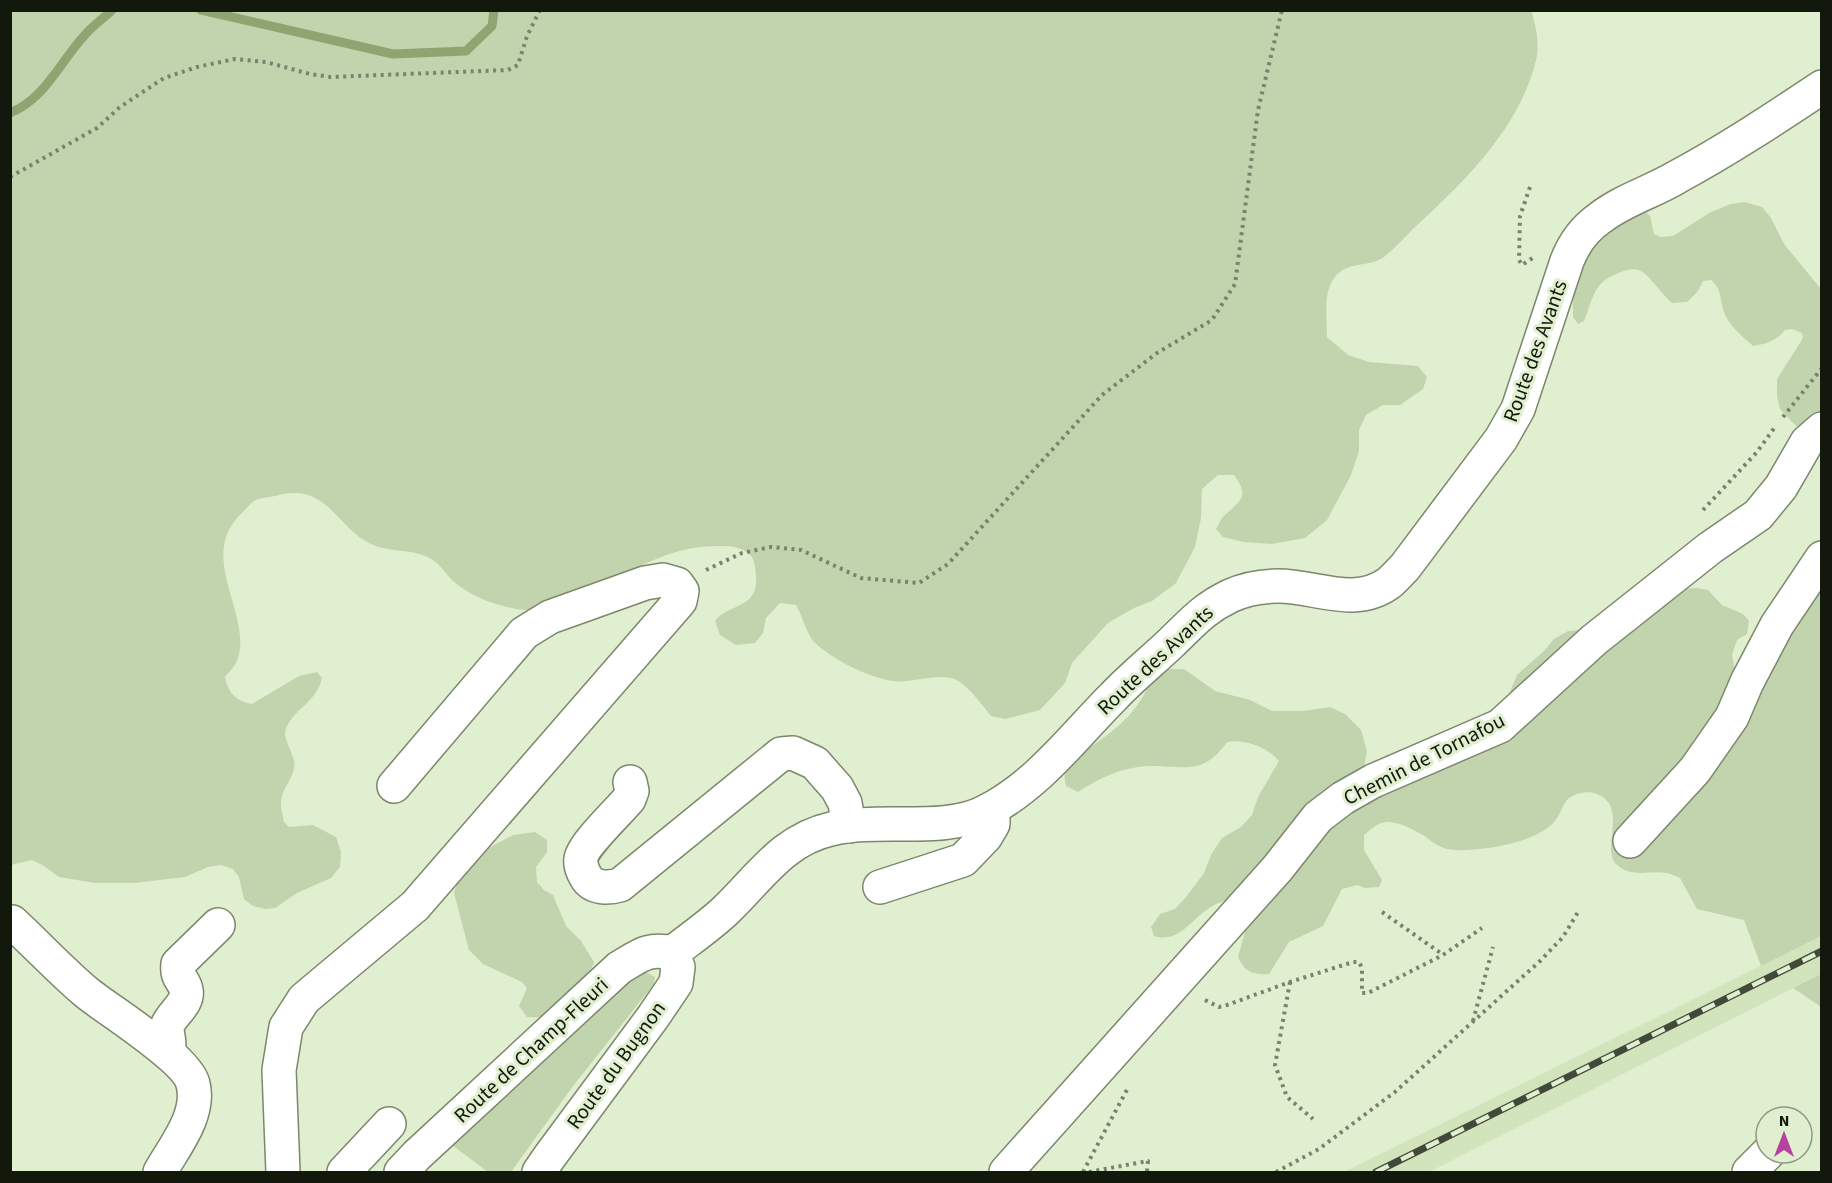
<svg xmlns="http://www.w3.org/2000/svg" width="1832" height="1183" viewBox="0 0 1832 1183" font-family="'Source Sans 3',sans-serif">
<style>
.built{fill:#d1e4bc}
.green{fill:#c2d4ae}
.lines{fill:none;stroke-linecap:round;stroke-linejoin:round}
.stream{stroke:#8ea571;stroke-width:9}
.minor-casing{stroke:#7b886b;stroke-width:36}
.path{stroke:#79836d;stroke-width:4;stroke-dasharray:3 4.5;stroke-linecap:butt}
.minor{stroke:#fff;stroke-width:33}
.rail-casing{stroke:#42493a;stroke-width:7}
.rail{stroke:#e0efcf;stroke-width:4.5;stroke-dasharray:14;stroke-linecap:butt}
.labels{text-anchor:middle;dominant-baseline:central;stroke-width:6;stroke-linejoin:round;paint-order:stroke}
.street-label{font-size:21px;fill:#13180d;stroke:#e0efcf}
</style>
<rect width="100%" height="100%" fill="#e0efcf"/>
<polygon class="built" points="1821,936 1821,974 1429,1172 1344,1172"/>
<g class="green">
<path d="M1531 10C1536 26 1540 44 1536 60 1520 128 1463 183 1414 228 1404 238 1394 249 1384 257 1369 268 1348 260 1334 278 1323 293 1327 319 1327 337L1348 355 1369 362 1418 366 1427 377 1423 389 1400 405H1383L1366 415 1359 430V451L1351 475 1327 520 1305 538 1272 544 1243 542 1223 537 1216 529C1219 525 1220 519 1224 516 1239 501 1251 498 1234 475H1218L1202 489 1201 518 1195 547 1176 583 1152 601 1134 608 1108 623 1072 663 1065 683 1040 710 1005 719 991 716C982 705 972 691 960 682 942 670 913 684 892 681 867 677 832 659 814 642 807 635 802 615 796 605L780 603 766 618 763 633 755 643 736 645 720 635 715 621C725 607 747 608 754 592 758 586 756 563 752 557 744 547 731 546 719 546 676 546 649 562 612 580 599 587 584 592 570 598 561 602 547 611 537 611 507 610 475 600 453 581 446 575 442 566 434 561 418 548 392 553 373 545 336 529 329 483 279 495 272 497 263 497 256 500 251 502 247 508 243 512 195 555 252 613 238 658 236 665 230 671 225 677 228 693 236 701 252 704L299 676 317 672 322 678C317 701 297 707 287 726 281 738 292 749 294 761 297 775 283 786 281 800 280 807 283 815 284 822L289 827 313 825 336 837 341 852 340 867 331 878 297 893 275 908 265 909 253 906 244 899 239 877 233 869 221 865 208 867 185 877 134 883H95L59 877 44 866 32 860 11 865 10 11Z"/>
<path d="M1745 202 1762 207 1771 218 1784 244 1821 289V456L1806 430 1795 425 1780 409 1777 397V379L1803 338 1802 333 1792 329 1785 330C1776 341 1766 344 1753 346 1743 337 1728 325 1724 312 1719 298 1723 291 1711 280L1703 281 1698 291 1687 302 1672 303C1662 295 1649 274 1639 270 1634 268 1626 270 1621 272 1593 282 1594 296 1584 321L1578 324 1573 317V276L1584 253 1610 232 1619 217 1644 210 1650 216 1654 234 1661 237 1673 236 1711 212 1731 204Z"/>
<path d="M1821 570V936L1761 966 1744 920 1697 909 1680 878C1676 876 1671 874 1667 873 1649 870 1630 879 1615 863 1602 848 1628 806 1597 794 1587 790 1574 793 1567 800 1559 810 1561 819 1546 829 1532 839 1512 844 1495 847 1480 849 1455 853 1441 847 1436 845 1430 840 1426 837 1414 830 1393 817 1379 824 1374 826 1369 831 1364 835V850L1382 880 1379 887 1365 888 1357 885 1342 889 1323 926 1289 942 1269 974C1252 975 1245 972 1238 957L1247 925 1230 900C1197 903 1186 946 1154 936L1151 927 1160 914 1175 909 1186 897 1204 873 1211 855 1222 838 1241 827 1252 815 1258 797 1279 761C1267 747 1245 739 1227 742 1200 781 1177 762 1138 767 1115 770 1097 780 1078 792L1066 786C1065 782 1064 776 1065 772 1069 757 1088 749 1099 741 1122 725 1144 704 1151 677L1167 669H1184L1215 691 1250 700 1272 711H1303L1330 707 1345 714 1361 730 1367 751 1362 779 1496 713 1509 694 1517 675 1544 651 1554 639 1568 631 1581 630 1679 589 1697 588 1708 590 1722 605 1743 614 1749 621 1747 634 1737 640 1732 655 1738 688Z"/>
<path d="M535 832 547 840V852L536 867 537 882 544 890 553 895 566 926 581 941 594 962C587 985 565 1010 541 1017 537 1018 531 1017 527 1017L519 1006 527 988 522 982 483 964 469 950 454 893 461 869 470 858 513 835Z"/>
<polygon points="642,970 655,977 654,984 573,1086 511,1172 488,1172 444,1139 561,1034"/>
<polygon points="1821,974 1821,1007 1793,988"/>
</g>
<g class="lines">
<g class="stream">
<polyline points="201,10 393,54 466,51 492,26 494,10"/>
<path d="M10 113C45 99 60 62 84 36 92 26 103 19 112 10"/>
</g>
<defs>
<g id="minor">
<path d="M630 782 632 791 629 799C619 811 582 846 581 859 580 864 583 872 586 877 593 889 609 888 620 885L781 754 793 753 815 763 837 788 845 803 849 826"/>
<polyline points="1630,841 1695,770 1732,717 1747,682 1777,625 1822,558"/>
<polyline points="880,887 963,860 986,836 993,824 993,819 987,811"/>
<path d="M12 922C37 945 60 970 86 992 109 1011 187 1058 193 1084 201 1115 174 1147 160 1172"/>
<path d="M672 953C690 939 709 926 725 911 759 879 782 840 831 829 879 817 944 834 987 811 1039 784 1074 736 1114 696 1132 677 1152 661 1171 643 1192 623 1203 609 1230 596 1245 589 1262 586 1279 586 1315 586 1355 608 1389 583 1395 578 1400 572 1405 567L1501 439 1518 409 1567 261C1574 243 1584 229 1600 218 1623 200 1652 192 1677 177 1727 150 1774 119 1822 87"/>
<path d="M167 1052C172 1043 165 1033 168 1024 173 1013 189 1003 186 990 184 979 176 979 178 964L218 925"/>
<polyline points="283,1172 279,1070 286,1027 304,999 415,906 680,601 682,591 677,584 663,580 645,583 550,617 524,633 394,786"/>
<polyline points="344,1172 389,1124"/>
<path d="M401 1172 417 1155 619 968C639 956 649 947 672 953"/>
<polyline points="539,1172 550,1156 653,1017 676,983 678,967 672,953"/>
<polyline points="1006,1172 1277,869 1318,817 1343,798 1373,781 1500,726 1594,640 1710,548 1758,515 1781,487 1807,442 1822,429"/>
<polyline points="1749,1172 1768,1153"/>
</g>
</defs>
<use href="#minor" class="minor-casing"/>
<g class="path">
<polyline points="10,177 97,128 120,107 164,78 197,67 235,59 266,62 310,74 331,77 508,70 518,65 527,36 540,10"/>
<polyline points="1530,187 1520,216 1519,260 1522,265 1534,257"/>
<polyline points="1783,417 1822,368"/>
<polyline points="1703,510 1757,452 1775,427"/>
<polyline points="706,570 742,553 771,547 801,550 861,578 919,583 948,564 1102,395 1157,353 1212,320 1235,284 1258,110 1282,10"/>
<polyline points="1382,912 1442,954"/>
<polyline points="1290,982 1275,1065 1287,1097 1313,1119"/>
<polyline points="1205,1000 1219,1007 1227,1005 1290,982 1353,962 1359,962 1362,968 1362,993 1368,993 1443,955 1482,928"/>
<polyline points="1473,1021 1493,947"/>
<polyline points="1083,1172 1129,1086"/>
<polyline points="1089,1172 1148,1161 1147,1172"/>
<polyline points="1276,1172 1319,1149 1395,1092 1539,962 1563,937 1578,912"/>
</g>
<use href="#minor" class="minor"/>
<defs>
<polyline id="rail" points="1376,1172 1822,951"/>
</defs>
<use href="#rail" class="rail-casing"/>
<use href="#rail" class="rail"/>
</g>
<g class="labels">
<g class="street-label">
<text transform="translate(1535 351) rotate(-70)">Route des Avants</text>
<text transform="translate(1155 660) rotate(-43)">Route des Avants</text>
<text transform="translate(1424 759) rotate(-27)">Chemin de Tornafou</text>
<text transform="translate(531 1050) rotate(-43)">Route de Champ-Fleuri</text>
<text transform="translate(616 1065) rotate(-54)">Route du Bugnon</text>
</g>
</g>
<rect width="1832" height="1183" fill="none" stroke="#13180d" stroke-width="24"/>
<g transform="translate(1784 1135)"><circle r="28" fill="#e0efcf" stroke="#8e9981" stroke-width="1.5"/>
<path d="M0-4.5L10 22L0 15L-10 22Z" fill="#b5429c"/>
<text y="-9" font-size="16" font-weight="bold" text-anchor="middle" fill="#13180d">N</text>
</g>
</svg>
